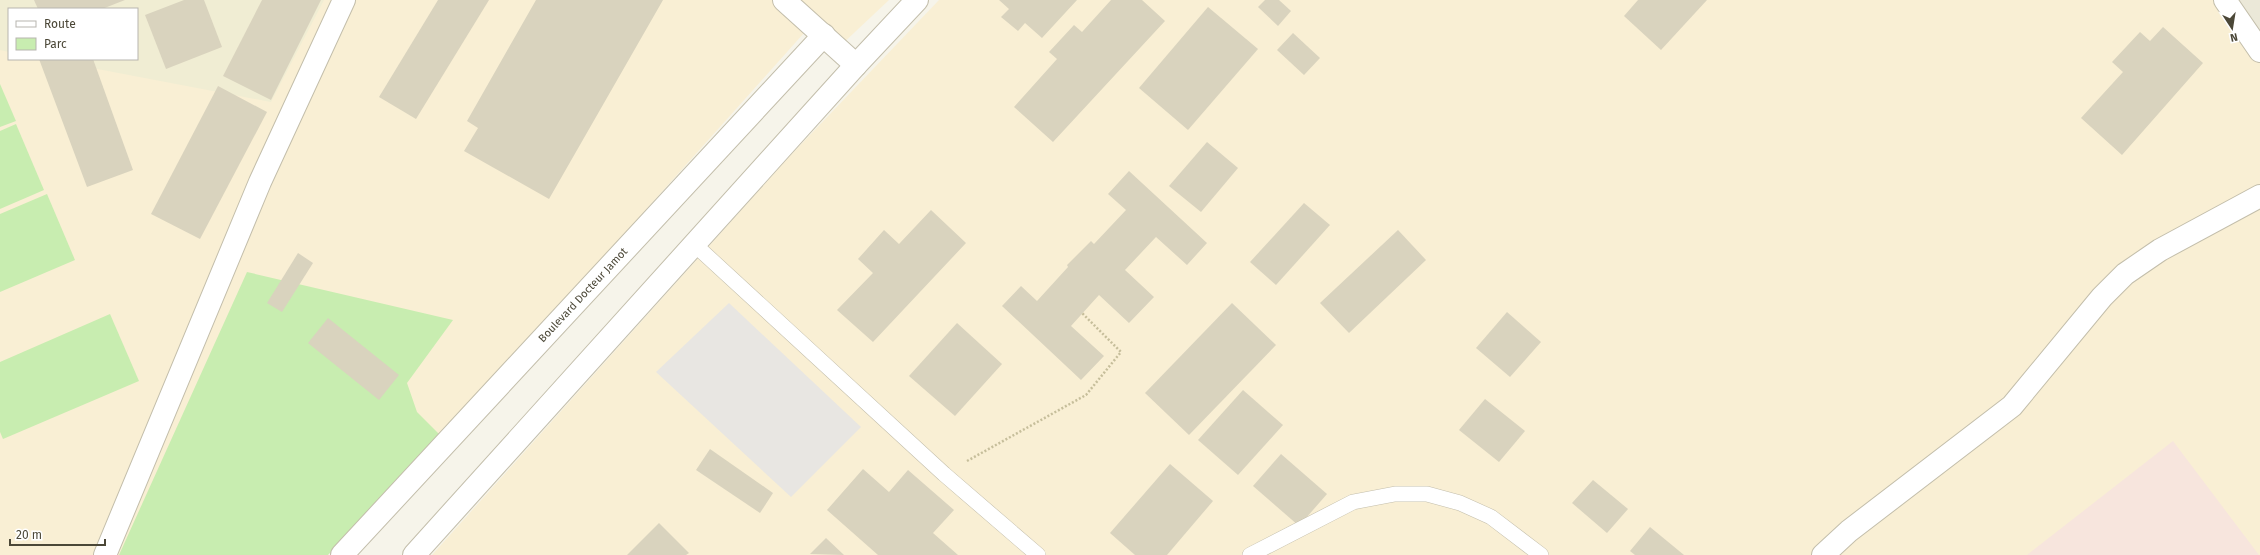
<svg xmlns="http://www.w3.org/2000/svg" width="2260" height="555" viewBox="0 0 2260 555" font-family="'Fira Sans',sans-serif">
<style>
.residential{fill:#ebe8d8}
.commercial{fill:#f9efd4;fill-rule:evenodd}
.education{fill:#f0edd3}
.medical{fill:#f7e5dd}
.green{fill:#c8edb0}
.parking{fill:#e8e6e2}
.building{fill:#d9d3be}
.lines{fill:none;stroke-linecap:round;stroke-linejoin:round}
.service-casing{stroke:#c3beab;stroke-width:16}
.minor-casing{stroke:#c3beab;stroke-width:24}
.path{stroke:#c6be9b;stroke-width:2.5;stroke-dasharray:2 2;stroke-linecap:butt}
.service{stroke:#fff;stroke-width:15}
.minor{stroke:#fff;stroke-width:22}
.labels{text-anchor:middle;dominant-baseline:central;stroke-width:3;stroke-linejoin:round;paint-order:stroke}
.street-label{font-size:11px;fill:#4b4737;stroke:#fff}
</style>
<rect width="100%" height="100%" fill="#f6f4ea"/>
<polygon class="residential" points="2221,0 2260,0 2260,52"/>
<g class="commercial">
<path d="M0 0H889L838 48 812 24 583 280 328 555H0ZM9 9H137V59H9Z"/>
<polygon points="939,0 2231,0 2260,38 2260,555 432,555 787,159"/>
</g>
<polygon class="education" points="0,0 324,0 271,102 45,59 137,59 137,9 9,9 9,52 0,50"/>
<polygon class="medical" points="2173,441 2259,555 2027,555"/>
<g class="green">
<polygon points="0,84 16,121 0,127"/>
<polygon points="16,124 44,190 0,209 0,131"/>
<polygon points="47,194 75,260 0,292 0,214"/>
<polygon points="247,272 453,320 407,383 417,412 440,435 328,555 119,555"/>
<polygon points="110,314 139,381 3,439 0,432 0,362"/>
</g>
<polygon class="parking" points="729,303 861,427 791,497 656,372"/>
<g class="building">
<polygon points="34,0 125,0 102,9 38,9"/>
<polygon points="184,0 204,0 222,47 166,69 145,15"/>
<polygon points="262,0 321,0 271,100 223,76"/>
<polygon points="438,0 489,0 416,119 379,97"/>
<polygon points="536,0 663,0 549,199 464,151 478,128 467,121"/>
<polygon points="999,0 1077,0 1042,38 1025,23 1018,31 1001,17 1009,9"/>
<polygon points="1111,0 1142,0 1165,21 1053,142 1014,107 1057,59 1049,52 1074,25 1082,32"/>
<polygon points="1265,0 1279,0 1291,11 1278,26 1258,7"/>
<polygon points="1638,0 1707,0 1661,50 1624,16"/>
<polygon points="1208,7 1258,49 1188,130 1139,88"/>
<polygon points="2163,27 2203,63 2122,155 2081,118 2123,72 2112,62 2140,32 2150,41"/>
<polygon points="1293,33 1320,58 1304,75 1277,50"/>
<polygon points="39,59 93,59 133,170 87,187"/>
<polygon points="218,86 267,112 200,239 151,214"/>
<polygon points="1207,142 1238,168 1201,212 1169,186"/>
<polygon points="1129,171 1207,243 1187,265 1156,237 1125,270 1154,297 1129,323 1099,295 1071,326 1104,356 1081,380 1002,306 1021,286 1037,301 1068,267 1067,265 1091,241 1094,244 1126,210 1108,194"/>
<polygon points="1304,203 1330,225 1276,285 1250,262"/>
<polygon points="931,210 966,243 873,342 837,310 873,273 858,259 884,230 899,244"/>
<polygon points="1398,230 1426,260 1349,333 1320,303"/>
<polygon points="298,253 313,263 282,312 267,303"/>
<polygon points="1232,303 1276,345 1189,435 1145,393"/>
<polygon points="1507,312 1541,342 1510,377 1476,348"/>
<polygon points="328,318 399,375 379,400 308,343"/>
<polygon points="957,323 1002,364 955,416 909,376"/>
<polygon points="1243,390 1283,425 1238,475 1198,440"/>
<polygon points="1485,399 1525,431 1499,462 1459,430"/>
<polygon points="710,449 773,493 760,513 696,470"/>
<polygon points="1281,454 1327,494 1299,526 1253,486"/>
<polygon points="1170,464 1213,501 1167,555 1135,555 1110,533"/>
<polygon points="863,469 889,492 908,470 954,510 933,533 958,555 878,555 827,510"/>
<polygon points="1593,480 1628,509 1607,533 1572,503"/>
<polygon points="659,523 689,553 686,555 627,555"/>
<polygon points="1650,527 1684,555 1635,555 1630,551"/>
<polygon points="826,538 844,555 810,554"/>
</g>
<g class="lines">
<defs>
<g id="service">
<polyline points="694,244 944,474 1038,555"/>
<polyline points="1250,555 1353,502 1395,494 1427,494 1460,503 1491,517 1541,555"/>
</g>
<g id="minor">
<polyline points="784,0 856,65"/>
<polyline points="2225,0 2260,51"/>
<polyline points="105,555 260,182 344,0"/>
<polyline points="342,555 824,35"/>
<polyline points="414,555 856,65 917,0"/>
<polyline points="1823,555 1849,531 2012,406 2102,297 2125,274 2160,250 2260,196"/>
</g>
</defs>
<use href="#service" class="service-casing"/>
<use href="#minor" class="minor-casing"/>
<polyline class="path" points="967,461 1086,395 1121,352 1082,313"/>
<use href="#service" class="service"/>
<use href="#minor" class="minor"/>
</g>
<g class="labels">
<g class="street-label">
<text transform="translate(583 295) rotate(-47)">Boulevard Docteur Jamot</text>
</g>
</g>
<rect x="8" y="8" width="130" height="52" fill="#ffffff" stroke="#b7b5af"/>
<rect x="16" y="21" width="20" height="6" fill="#ffffff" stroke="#b7b5af"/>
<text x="44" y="28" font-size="12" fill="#4b4737">Route</text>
<rect x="16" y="38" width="20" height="12" fill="#c8edb0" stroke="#b7b5af"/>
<text x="44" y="48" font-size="12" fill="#4b4737">Parc</text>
<g transform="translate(2232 28) rotate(168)" stroke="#ffffff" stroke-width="3" paint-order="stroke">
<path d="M0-3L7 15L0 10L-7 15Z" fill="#4b4737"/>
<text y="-6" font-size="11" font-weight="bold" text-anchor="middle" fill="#4b4737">N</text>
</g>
<path d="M10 539v6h95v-6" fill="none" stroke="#4b4737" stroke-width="2"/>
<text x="16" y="539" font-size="12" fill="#4b4737" stroke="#ffffff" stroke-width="3" paint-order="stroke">20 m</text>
</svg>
